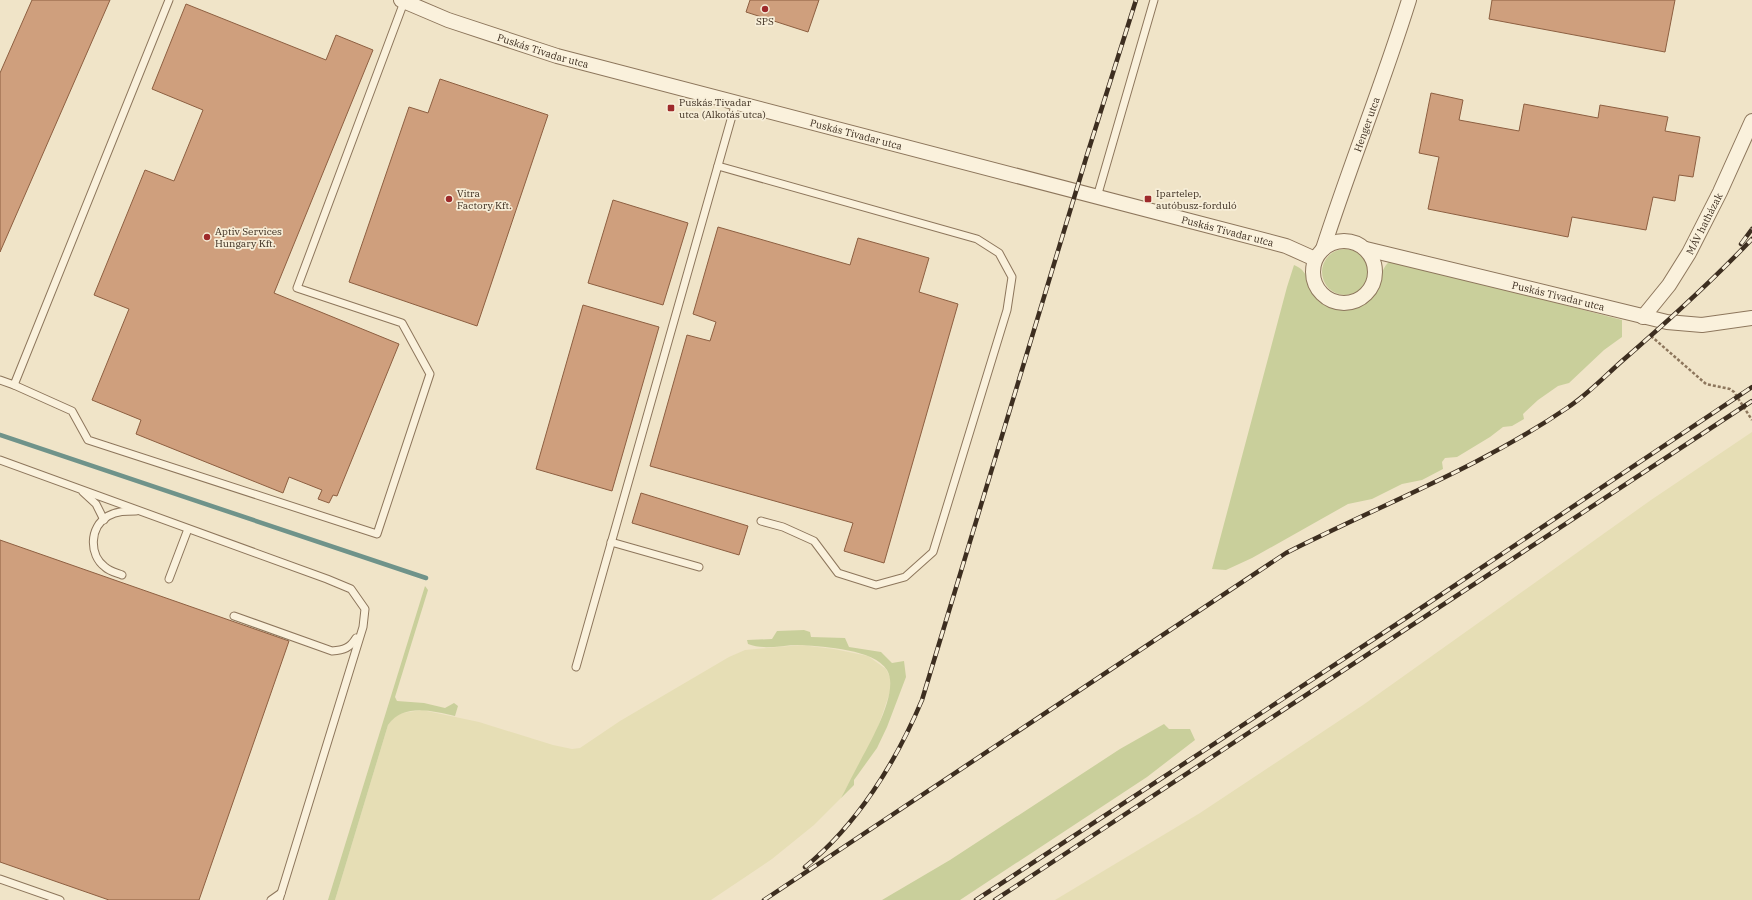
<svg xmlns="http://www.w3.org/2000/svg" width="1752" height="900" viewBox="0 0 1752 900" font-family="'IBM Plex Serif',serif">
<style>
.farmland{fill:#e6deb5}
.green{fill:#c9cf9b}
.lines{fill:none;stroke-linecap:round;stroke-linejoin:round}
.stream{stroke:#6f938a;stroke-width:4.5}
.building{fill:#cf9f7d;stroke:#8d5f41}
.service-casing{stroke:#8d765c;stroke-width:9}
.minor-casing{stroke:#8d765c;stroke-width:16}
.path{stroke:#8d765c;stroke-width:2.5;stroke-dasharray:3 2;stroke-linecap:butt}
.service{stroke:#faf1dc;stroke-width:7}
.minor{stroke:#faf1dc;stroke-width:14}
.rail-casing{stroke:#3d2e20;stroke-width:4.5}
.rail{stroke:#f7eed8;stroke-width:3;stroke-dasharray:9;stroke-linecap:butt}
.poi-dot{fill:#9e2a2b;stroke:#f7eed8;stroke-width:1.5}
.labels{text-anchor:middle;dominant-baseline:central;stroke-width:3.5;stroke-linejoin:round;paint-order:stroke}
.poi-label{font-size:10px;fill:#3d2e20;stroke:#f7eed8;text-anchor:start}
.street-label{font-size:10px;fill:#3d2e20;stroke:#f7eed8}
</style>
<rect width="100%" height="100%" fill="#f0e4c8"/>
<g class="farmland">
<polygon points="1752,432 1752,900 1055,900 1200,813 1363,705 1651,500"/>
<polygon points="801,645 834,649 868,656 886,669 890,677 891,689 876,733 841,798 814,825 772,859 711,900 335,900 388,725 394,717 402,713 422,710 479,722 553,745 572,749 580,748 620,721 729,657 745,650"/>
</g>
<g class="green">
<circle cx="1345" cy="272" r="23"/>
<path d="M1389 262 1441 273 1622 320V337L1604 350 1569 383 1558 386 1538 400 1523 414 1524 419 1512 426 1503 427 1490 437 1457 457 1445 458 1442 462 1443 469 1422 480 1402 484 1372 499 1348 504 1252 558 1226 570 1212 569 1287 287 1294 265C1309 271 1306 282 1315 293 1327 310 1351 313 1367 301 1382 290 1378 271 1389 262Z"/>
<path d="M425 586 428 590 395 697 397 701 424 703 445 708 454 703 458 706 455 716C432 711 404 703 388 725L335 900H328Z"/>
<path d="M804 630 810 632 811 637 845 638 849 647 881 652 892 663 904 661 906 677 887 727 877 748 854 780V785L841 798C846 789 850 780 855 771 866 749 901 693 887 670 874 649 825 647 802 645 784 644 765 651 748 644L747 640 772 639 777 631Z"/>
<polygon points="1164,724 1169,729 1190,729 1195,740 1147,777 960,900 882,900 950,860 1120,749"/>
</g>
<g class="lines">
<polyline class="stream" points="0,435 426,578"/>
</g>
<g class="building">
<polygon points="32,0 110,0 0,252 0,73"/>
<polygon points="750,0 819,0 808,32 746,12"/>
<polygon points="1492,0 1675,0 1665,52 1489,19"/>
<polygon points="186,4 326,60 336,35 373,50 274,293 399,344 337,496 333,495 329,503 318,499 322,490 289,477 283,493 136,434 141,420 92,400 129,309 94,295 145,170 174,181 203,110 152,89"/>
<polygon points="440,79 548,115 477,326 349,282 409,107 428,113"/>
<polygon points="1431,93 1463,100 1459,120 1519,131 1524,104 1598,118 1600,105 1668,117 1665,131 1700,137 1693,177 1679,175 1675,201 1653,197 1646,230 1572,217 1568,237 1428,209 1439,157 1419,153"/>
<polygon points="613,200 688,223 663,305 588,283"/>
<polygon points="718,227 850,265 858,238 929,258 919,292 958,304 884,563 844,551 853,523 650,466 687,335 710,341 716,322 693,314"/>
<polygon points="583,305 659,327 612,491 536,469"/>
<polygon points="641,493 748,526 739,555 632,523"/>
<polygon points="0,540 289,641 199,900 109,900 0,862"/>
</g>
<g class="lines">
<defs>
<g id="service">
<polyline points="718,166 977,239 999,253 1012,277 1007,310 933,552 905,577 876,585 838,573 814,541 783,527 761,521"/>
<polyline points="1097,197 1154,0"/>
<polyline points="0,380 14,385 169,0"/>
<polyline points="14,385 72,411 88,440 377,534 430,374 402,323 297,288 404,2"/>
<polyline points="0,460 327,579 351,589 365,609 363,627 279,900"/>
<polyline points="83,492 96,504 104,520"/>
<polyline points="611,542 699,567"/>
<path d="M122 575C117 573 109 571 105 567 89 555 89 527 108 516 117 511 126 511 136 511"/>
<polyline points="169,579 188,529"/>
<path d="M234 616 332 651C344 650 350 648 356 638"/>
<polyline points="576,667 736,102"/>
<polyline points="0,879 60,900"/>
<polyline points="271,900 281,893"/>
</g>
<g id="minor">
<path id="s1" d="M401 0 448 20 557 56 1286 246 1315 259"/>
<circle cx="1344" cy="272" r="31"/>
<path id="s2" d="M1323 249C1350 165 1383 84 1409 0"/>
<path id="s3" d="M1366 249 1667 322 1702 325 1752 318"/>
<path id="s4" d="M1643 317 1669 285 1689 253 1720 192 1752 121"/>
</g>
</defs>
<use href="#service" class="service-casing"/>
<use href="#minor" class="minor-casing"/>
<polyline class="path" points="1651,336 1706,384 1730,389 1734,392 1752,420"/>
<use href="#service" class="service"/>
<use href="#minor" class="minor"/>
<defs>
<g id="rail">
<polyline points="1741,244 1752,229"/>
<path d="M805 867C857 825 896 762 922 700L1087 155 1136 0"/>
<path d="M764 900 1286 553C1380 505 1479 468 1567 408 1587 395 1604 377 1622 361 1667 322 1711 282 1752 239"/>
<polyline points="976,900 1409,616 1752,387"/>
<polyline points="995,900 1752,401"/>
</g>
</defs>
<use href="#rail" class="rail-casing"/>
<use href="#rail" class="rail"/>
</g>
<g class="poi-dot">
<circle cx="765" cy="9" r="4"/>
<rect x="667" y="104" width="8" height="8" rx="2"/>
<circle cx="449" cy="199" r="4"/>
<rect x="1144" y="195" width="8" height="8" rx="2"/>
<circle cx="207" cy="237" r="4"/>
</g>
<g class="labels">
<g class="poi-label">
<text x="765" y="21" text-anchor="middle">SPS</text>
<text x="679" y="102">Puskás Tivadar<tspan x="679" dy="12">utca (Alkotás utca)</tspan></text>
<text x="457" y="193">Vitra<tspan x="457" dy="12">Factory Kft.</tspan></text>
<text x="1156" y="193">Ipartelep,<tspan x="1156" dy="12">autóbusz-forduló</tspan></text>
<text x="215" y="231">Aptiv Services<tspan x="215" dy="12">Hungary Kft.</tspan></text>
</g>
<g class="street-label">
<text stroke="none"><textPath href="#s1" startOffset="151">Puskás Tivadar utca</textPath></text>
<text stroke="none"><textPath href="#s2" startOffset="132">Henger utca</textPath></text>
<text stroke="none"><textPath href="#s1" startOffset="475">Puskás Tivadar utca</textPath></text>
<text stroke="none"><textPath href="#s4" startOffset="112">MÁV hatházak</textPath></text>
<text stroke="none"><textPath href="#s1" startOffset="859">Puskás Tivadar utca</textPath></text>
<text stroke="none"><textPath href="#s3" startOffset="198">Puskás Tivadar utca</textPath></text>
</g>
</g>
</svg>
